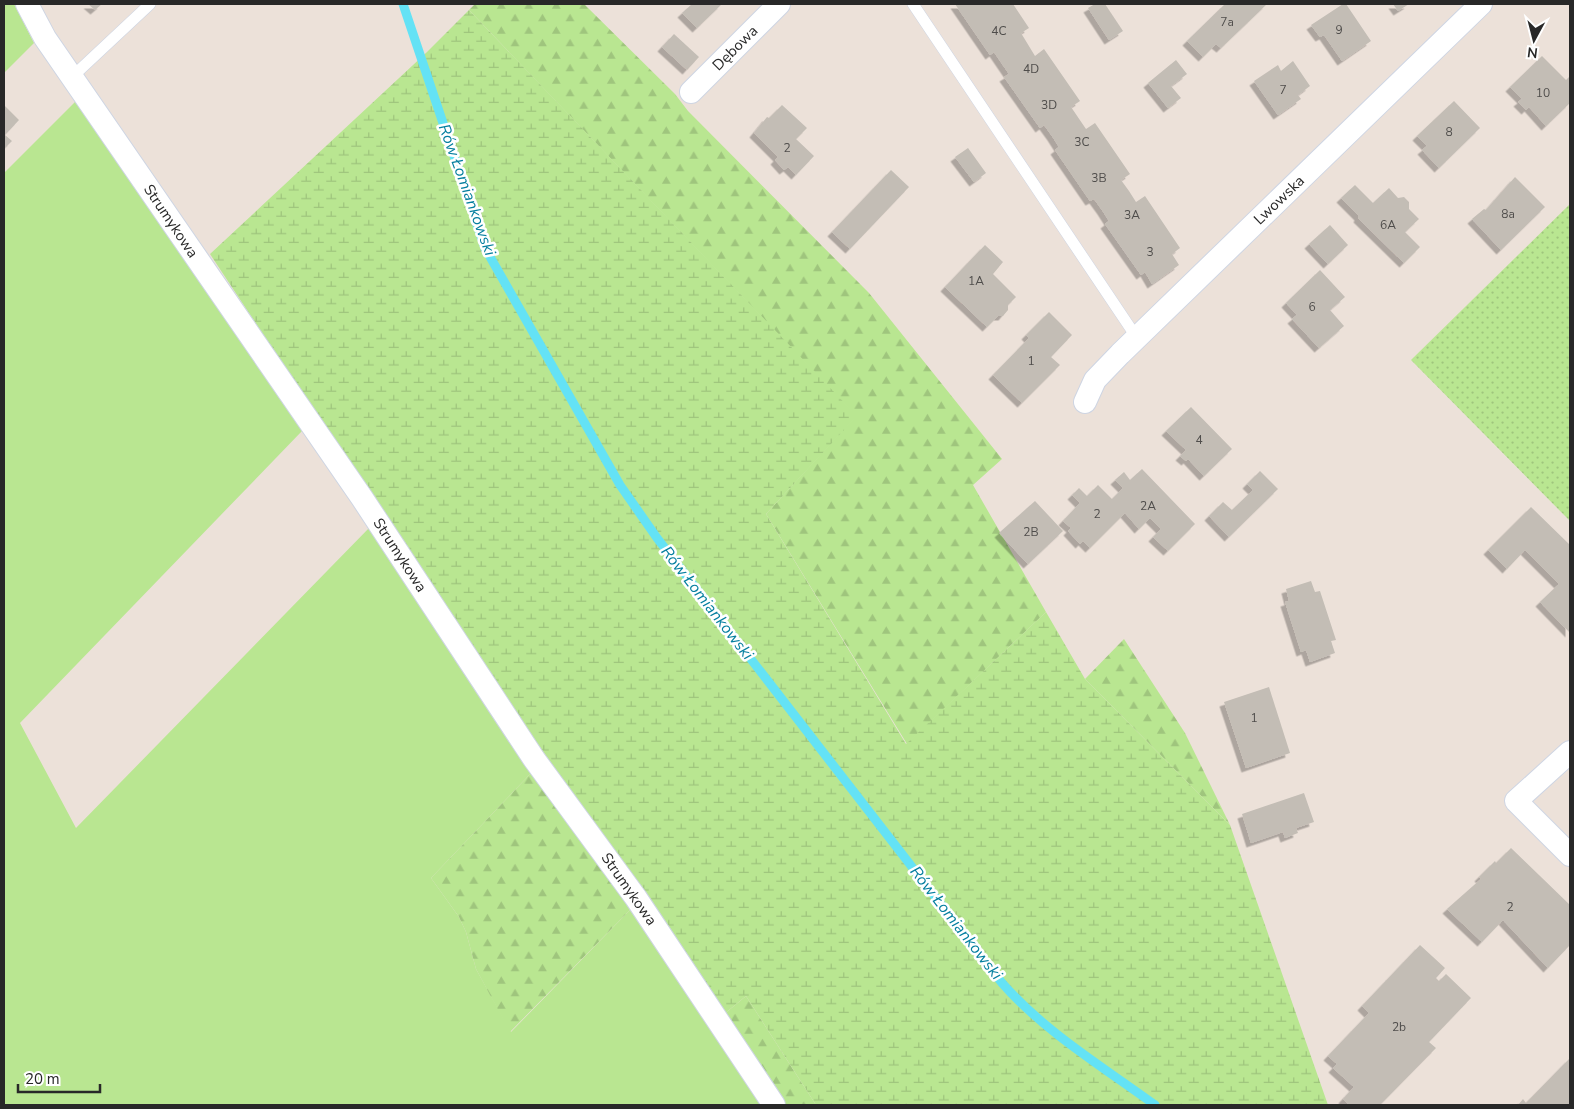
<svg xmlns="http://www.w3.org/2000/svg" width="1574" height="1109" viewBox="0 0 1574 1109" font-family="'Nunito Sans',sans-serif">
<style>
.grass{fill:#b9e691}
.forest{fill:url(#forest-firs)}
.wetland{fill:url(#wetland-marsh)}
.park{fill:url(#park-dots)}
.lines{fill:none;stroke-linecap:round;stroke-linejoin:round}
.stream{stroke:#64e2f5;stroke-width:9}
.building{fill:#c3bdb5;filter:url(#shadow)}
.lane-casing{stroke:#ced5e3;stroke-width:12}
.street-casing{stroke:#ced5e3;stroke-width:24}
.lane{stroke:#fff;stroke-width:11}
.street{stroke:#fff;stroke-width:22}
.labels{text-anchor:middle;dominant-baseline:central;stroke-width:5;stroke-linejoin:round;paint-order:stroke}
.number-label{font-size:12px;fill:#4f4d4b}
.street-label{font-size:15px;fill:#282828;stroke:#fff}
.water-label{font-size:16px;font-style:italic;fill:#057f9f;stroke:#fff}
</style>
<defs>
<pattern id="forest-firs" width="22" height="20" patternUnits="userSpaceOnUse" patternTransform="scale(1.25)"><rect width="22" height="20" fill="#b9e691"/><path d="M5 1l3.5 6h-7zM16 11l3.5 6h-7z" fill="#9fc57d"/></pattern>
<pattern id="wetland-marsh" width="20" height="14" patternUnits="userSpaceOnUse" patternTransform="scale(1.25)"><rect width="20" height="14" fill="#b9e691"/><path d="M1 5h8M5 5V1M11 12h8M15 12V8" fill="none" stroke="#9fc57d"/></pattern>
<pattern id="park-dots" width="8" height="8" patternUnits="userSpaceOnUse" patternTransform="scale(1.25)"><rect width="8" height="8" fill="#b9e691"/><path d="M2 2h.1M6 6h.1" fill="none" stroke="#9fc57d" stroke-width="1.8" stroke-linecap="round"/></pattern>
<filter id="shadow"><feDropShadow dx="-4.5" dy="4.5" stdDeviation="0" flood-color="#0004"/></filter>
</defs>
<rect width="100%" height="100%" fill="#ece1d9"/>
<g class="grass">
<polygon points="4,4 14,4 34,43 4,73"/>
<polygon points="76,101 302,431 20,723 76,828 370,527 533,771 431,878 459,917 466,932 476,969 511,1032 631,909 764,1105 4,1105 4,173"/>
</g>
<g class="forest">
<polygon points="475,4 584,4 675,94 688,111 869,293 1002,459 973,485 1046,612 907,744 766,514 856,416 469,10"/>
<polygon points="1124,639 1185,733 1230,825 1085,679"/>
<polygon points="533,771 631,909 510,1032 476,969 466,932 459,917 431,878"/>
<polygon points="746,996 816,1105 784,1105 723,1015"/>
</g>
<polygon class="wetland" points="469,10 857,416 766,514 906,744 1046,612 1085,679 1230,825 1328,1105 816,1105 746,996 723,1015 573,794 467,644 210,254 427,52"/>
<polygon class="park" points="1570,204 1570,521 1411,360"/>
<g class="lines">
<path class="stream" d="M403 4 485 248 620 485 657 538 1002 983C1045 1032 1103 1067 1155 1105"/>
</g>
<g class="building">
<polygon points="88,4 102,4 95,10"/>
<polygon points="692,4 722,4 697,28 682,13"/>
<polygon points="955,4 1013,4 1029,28 1021,33 1035,56 1044,49 1080,101 1071,107 1086,129 1095,123 1130,174 1121,180 1129,191 1136,202 1145,196 1180,248 1172,254 1179,265 1152,284 1145,272 1141,275 1105,224 1109,221 1102,210 1094,199 1090,201 1055,150 1059,147 1052,136 1044,125 1040,128 1004,77 1009,74 994,52 990,55"/>
<polygon points="1095,4 1105,4 1123,31 1109,40 1088,8"/>
<polygon points="1225,4 1267,4 1221,48 1216,44 1203,57 1187,41"/>
<polygon points="1343,4 1346,4 1371,41 1342,61 1324,35 1320,37 1311,25"/>
<polygon points="1393,4 1409,4 1398,11"/>
<polygon points="674,34 699,57 687,70 662,47"/>
<polygon points="1542,56 1566,80 1570,76 1570,103 1546,126 1529,107 1526,110 1518,102 1522,99 1510,87"/>
<polygon points="1176,60 1187,74 1171,86 1181,98 1168,108 1148,83"/>
<polygon points="1293,61 1310,86 1298,95 1301,99 1278,115 1254,81 1278,65 1281,71"/>
<polygon points="1454,101 1480,128 1439,168 1422,150 1427,146 1417,136"/>
<polygon points="4,105 19,120 5,135 12,141 4,149"/>
<polygon points="782,105 807,128 796,139 814,156 796,175 788,167 784,170 775,160 778,157 754,133 767,117 769,118"/>
<polygon points="968,148 986,173 974,182 955,157"/>
<polygon points="891,170 909,187 850,249 832,232"/>
<polygon points="1515,177 1545,207 1501,250 1472,219 1484,209 1486,210"/>
<polygon points="1355,185 1373,203 1389,188 1398,198 1404,197 1409,202 1409,209 1419,219 1405,232 1420,247 1404,263 1358,218 1359,216 1341,198"/>
<polygon points="1330,225 1348,245 1328,264 1309,244"/>
<polygon points="985,245 1003,262 993,274 1016,297 1008,305 1008,310 1003,316 998,316 987,327 945,287"/>
<polygon points="1320,270 1345,297 1330,310 1344,326 1319,348 1292,319 1297,315 1286,303"/>
<polygon points="1049,312 1072,335 1051,357 1060,365 1022,403 993,375 1029,338 1026,335"/>
<polygon points="1191,407 1232,449 1204,476 1188,459 1186,461 1180,456 1186,450 1166,431"/>
<polygon points="1142,469 1195,524 1168,551 1153,537 1161,529 1150,518 1139,529 1125,513 1090,548 1083,541 1080,544 1068,531 1071,528 1063,521 1080,503 1072,495 1079,488 1087,496 1098,485 1112,499 1123,488 1115,480 1124,472 1130,480"/>
<polygon points="1260,471 1278,489 1229,537 1209,516 1223,502 1232,510 1253,490 1247,484"/>
<polygon points="1035,501 1063,531 1028,564 999,533"/>
<polygon points="1531,507 1570,545 1570,633 1540,602 1559,584 1525,550 1507,569 1488,550"/>
<polygon points="1311,581 1315,592 1320,591 1336,640 1331,641 1335,653 1310,662 1306,650 1301,652 1285,602 1289,601 1286,589"/>
<polygon points="1269,687 1290,753 1246,768 1224,702"/>
<polygon points="1304,793 1314,822 1296,828 1298,833 1285,838 1283,832 1251,843 1242,814"/>
<polygon points="1511,848 1570,905 1570,945 1548,968 1503,920 1482,942 1447,909 1481,879 1479,877 1495,861 1496,863"/>
<polygon points="1420,945 1445,968 1436,978 1439,981 1446,974 1471,998 1429,1042 1436,1048 1380,1105 1349,1105 1343,1099 1354,1087 1333,1068 1337,1064 1328,1056 1369,1013 1362,1006"/>
<polygon points="1570,1058 1570,1105 1518,1105 1523,1099 1526,1103"/>
</g>
<g class="lines">
<defs>
<g id="lane">
<polyline points="913,4 1137,338"/>
<polyline points="72,77 150,4"/>
</g>
<g id="street">
<polyline points="27,4 45,38 362,498 534,759 636,898 774,1105"/>
<polyline points="691,92 779,4"/>
<polyline points="1085,402 1095,380 1120,354 1481,4"/>
<polyline points="1570,752 1516,801 1570,855"/>
</g>
</defs>
<use href="#lane" class="lane-casing"/>
<use href="#street" class="street-casing"/>
<use href="#lane" class="lane"/>
<use href="#street" class="street"/>
</g>
<g class="labels">
<g class="number-label">
<text x="1227" y="22">7a</text>
<text x="1339" y="30">9</text>
<text x="999" y="31">4C</text>
<text x="1031" y="69">4D</text>
<text x="1283" y="90">7</text>
<text x="1543" y="93">10</text>
<text x="1049" y="105">3D</text>
<text x="1449" y="132">8</text>
<text x="1082" y="142">3C</text>
<text x="787" y="148">2</text>
<text x="1099" y="178">3B</text>
<text x="1508" y="214">8a</text>
<text x="1132" y="215">3A</text>
<text x="1388" y="225">6A</text>
<text x="1150" y="252">3</text>
<text x="976" y="281">1A</text>
<text x="1312" y="307">6</text>
<text x="1031" y="361">1</text>
<text x="1199" y="440">4</text>
<text x="1148" y="506">2A</text>
<text x="1097" y="514">2</text>
<text x="1031" y="532">2B</text>
<text x="1254" y="718">1</text>
<text x="1510" y="907">2</text>
<text x="1399" y="1027">2b</text>
</g>
<g class="street-label">
<text transform="translate(735 48) rotate(-45)">Dębowa</text>
<text transform="translate(1279 200) rotate(-44)">Lwowska</text>
<text transform="translate(171 221) rotate(56)">Strumykowa</text>
<text transform="translate(400 555) rotate(57)">Strumykowa</text>
<text transform="translate(629 889) rotate(55)">Strumykowa</text>
</g>
<g class="water-label">
<text transform="translate(467 190) rotate(70)">Rów Łomiankowski</text>
<text transform="translate(707 603) rotate(52)">Rów Łomiankowski</text>
<text transform="translate(956 923) rotate(52)">Rów Łomiankowski</text>
</g>
</g>
<rect width="1574" height="1109" fill="none" stroke="#282828" stroke-width="10"/>
<g transform="translate(1534 40) rotate(187)" stroke="#ffffff" stroke-width="4" paint-order="stroke">
<path d="M0-4L9 19L0 12L-9 19Z" fill="#282828"/>
<text y="-8" font-size="14" font-weight="bold" text-anchor="middle" fill="#282828">N</text>
</g>
<path d="M18 1084v8h82v-8" fill="none" stroke="#282828" stroke-width="2.5"/>
<text x="25" y="1084" font-size="15" fill="#282828" stroke="#ffffff" stroke-width="4" paint-order="stroke">20 m</text>
</svg>
